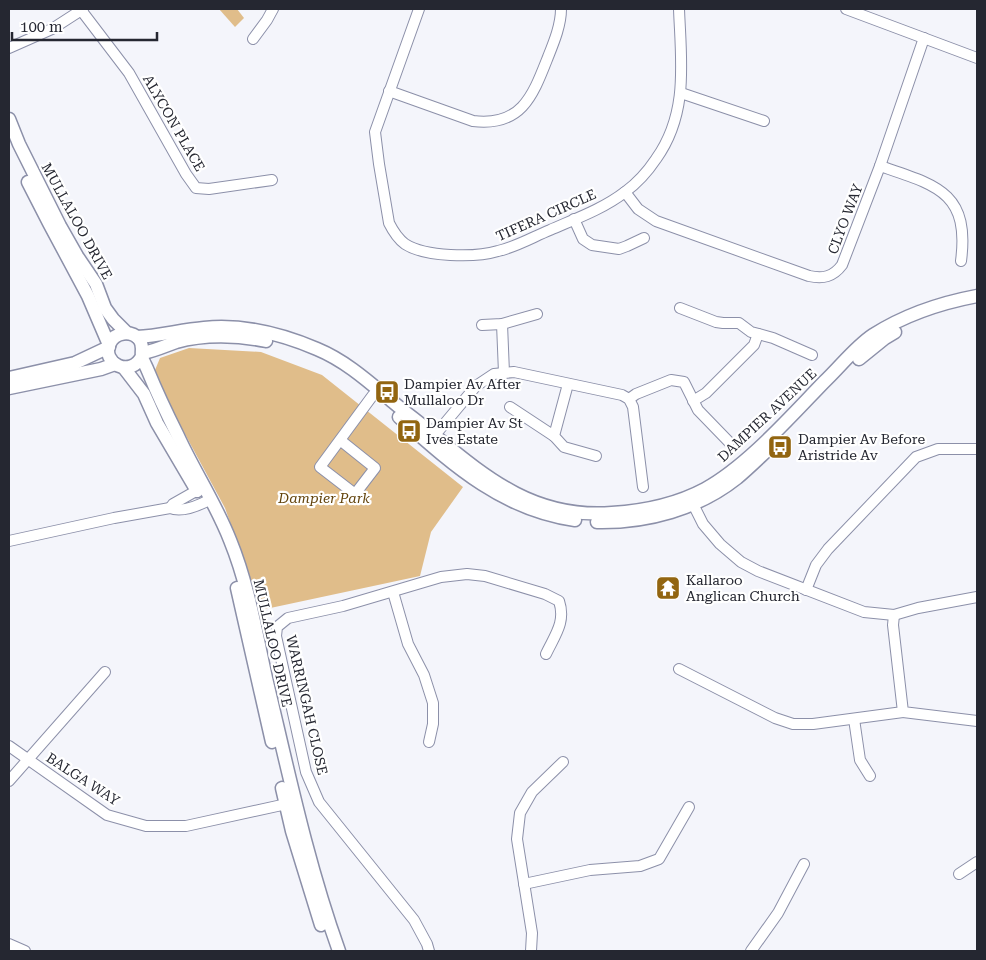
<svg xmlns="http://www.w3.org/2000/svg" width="986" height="960" viewBox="0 0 986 960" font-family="'Roboto Serif',serif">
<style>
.green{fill:#e0bd8a}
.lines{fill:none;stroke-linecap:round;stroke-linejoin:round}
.minor-casing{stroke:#8c90a9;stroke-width:12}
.major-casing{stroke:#8c90a9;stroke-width:15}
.minor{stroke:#fff;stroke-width:10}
.major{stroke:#fff;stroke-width:12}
.labels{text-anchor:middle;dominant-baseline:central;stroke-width:4.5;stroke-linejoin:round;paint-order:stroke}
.street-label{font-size:14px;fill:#252731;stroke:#fff}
.poi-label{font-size:14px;fill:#252731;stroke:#fff;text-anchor:start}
.park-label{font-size:14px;font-style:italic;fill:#62430b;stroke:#fff}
</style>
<rect width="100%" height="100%" fill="#f4f5fb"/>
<g class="green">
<polygon points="219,9 237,9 244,18 235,27"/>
<polygon points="189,348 261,352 322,375 463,487 431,532 420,576 261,610 225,508 153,375 160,358"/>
</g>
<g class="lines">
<defs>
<g id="minor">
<path d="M419 9 375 132 379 164 389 223C393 231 397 238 405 244 425 257 475 258 498 251 516 247 533 237 550 230 575 219 603 209 625 192 636 184 648 171 656 159 689 113 681 61 679 9"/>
<polyline points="846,9 977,58"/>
<polyline points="81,10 129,73 186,174 196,188 209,189 272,180"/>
<polyline points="253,39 267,20 273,9"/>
<polyline points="9,48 52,29 83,9"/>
<path d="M389 91 473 121C522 127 533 95 548 57 554 42 561 25 561 9"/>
<polyline points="681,93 764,121"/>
<path d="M880 166C936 185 970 192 961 261"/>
<path d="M625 192 638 209 656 221 809 276C823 279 833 277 842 265L880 166 924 38"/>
<polyline points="574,219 583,239 592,245 619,249 627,246 644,238"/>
<polyline points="680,308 716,322 723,323 739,323 751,332 773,338 812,355"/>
<polyline points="502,324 504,373"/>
<polyline points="482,325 502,324 537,314"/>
<polyline points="568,384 554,436 564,447 596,456"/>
<polyline points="629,399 636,394 671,380 684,382 698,410 729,442"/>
<polyline points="693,401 706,393 754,345 758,334"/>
<polyline points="510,407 554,436"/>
<polyline points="435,435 476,386 494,374 514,372 622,395 629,399 633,407 643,487"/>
<polyline points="340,440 375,468 355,494 320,467 373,395"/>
<polyline points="690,498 703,524 720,544 741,562 758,571 864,612 894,615 918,608 977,597"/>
<polyline points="170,508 173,504 203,487"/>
<path d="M9 541 114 518 170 508C182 513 200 505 211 499"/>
<polyline points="806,590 816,565 828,549 916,457 938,449 977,449"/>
<polyline points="393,592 408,644 424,675 433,703 433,724 429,742"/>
<polyline points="894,615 893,625 903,712 977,721"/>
<polyline points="679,669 775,718 793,724 813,724 903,712"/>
<polyline points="854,719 860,760 870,776"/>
<polyline points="9,746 107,815 146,826 186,826 291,803"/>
<polyline points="9,781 105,672"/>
<polyline points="959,874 977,862"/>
<polyline points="524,884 590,870 640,866 659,859 689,807"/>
<polyline points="9,944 25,951"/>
<path d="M429 951 427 944 414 920 319 802 306 772 276 636 277 627 288 618 343 606 441 577 467 574 485 576 545 594 559 601C566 622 555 635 546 654"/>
<polyline points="531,951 532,933 517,839 520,813 532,792 563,762"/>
<polyline points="751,951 778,913 804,864"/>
</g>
<g id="major">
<polyline points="9,119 19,144 60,226 77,256 96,284 105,308 113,319 127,333"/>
<polyline points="28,182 49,223 88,296 109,345"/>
<path d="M137 337C159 336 181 330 204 328 243 324 282 334 317 349 346 361 369 382 393 402 406 413 421 424 434 435 489 480 536 519 612 513 643 511 677 504 705 489 747 466 791 416 824 382 840 367 855 347 873 335 906 314 940 303 977 296"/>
<path d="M143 353C154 351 165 346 176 342 204 334 238 335 266 341"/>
<path d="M142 356C131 379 100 363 110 343 115 332 131 330 139 339 144 345 141 350 142 357 143 361 146 366 148 371 157 393 167 414 178 436 194 471 216 504 230 540 248 584 256 632 266 678 288 770 307 862 339 951"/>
<polyline points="859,359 885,338 895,332"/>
<polyline points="124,368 144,394 157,423 197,491"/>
<polyline points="9,378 75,363 109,347"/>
<polyline points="9,388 101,369 115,364"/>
<path d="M399 417C452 464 502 510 575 520"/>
<path d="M597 522C647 523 698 509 737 478 750 467 762 455 774 444"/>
<polyline points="237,588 272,742"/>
<polyline points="282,788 292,831 321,925"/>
</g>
</defs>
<use href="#minor" class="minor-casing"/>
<use href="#major" class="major-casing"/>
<use href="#minor" class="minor"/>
<use href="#major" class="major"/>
</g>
<defs>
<symbol id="bus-square" viewBox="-11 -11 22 22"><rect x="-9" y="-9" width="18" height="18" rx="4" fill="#926510" stroke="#fff"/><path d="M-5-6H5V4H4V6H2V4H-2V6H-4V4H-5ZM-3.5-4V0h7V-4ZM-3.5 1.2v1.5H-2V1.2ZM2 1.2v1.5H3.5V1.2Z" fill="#fff"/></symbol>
<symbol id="temple-square" viewBox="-11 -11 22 22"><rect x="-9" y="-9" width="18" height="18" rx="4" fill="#926510" stroke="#fff"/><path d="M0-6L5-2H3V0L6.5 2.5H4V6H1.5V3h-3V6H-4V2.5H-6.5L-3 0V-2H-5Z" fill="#fff"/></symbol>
</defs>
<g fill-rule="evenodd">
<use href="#bus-square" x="373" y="378" width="28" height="28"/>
<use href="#bus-square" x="395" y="417" width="28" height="28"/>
<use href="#bus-square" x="766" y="433" width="28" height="28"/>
<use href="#temple-square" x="654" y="574" width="28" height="28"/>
</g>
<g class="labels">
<g class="street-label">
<text transform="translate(174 123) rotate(60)">ALYCON PLACE</text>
<text transform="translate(546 215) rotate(-24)">TIFERA CIRCLE</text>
<text transform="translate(845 219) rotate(-69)">CLYO WAY</text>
<text transform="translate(77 221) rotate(61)">MULLALOO DRIVE</text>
<text transform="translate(767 415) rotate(-43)">DAMPIER AVENUE</text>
<text transform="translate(273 643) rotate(77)">MULLALOO DRIVE</text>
<text transform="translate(307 705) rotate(77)">WARRINGAH CLOSE</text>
<text transform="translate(83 779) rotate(33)">BALGA WAY</text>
</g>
<g class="poi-label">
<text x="404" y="384">Dampier Av After<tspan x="404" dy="16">Mullaloo Dr</tspan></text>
<text x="426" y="423">Dampier Av St<tspan x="426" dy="16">Ives Estate</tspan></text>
<text x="798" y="439">Dampier Av Before<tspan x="798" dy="16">Aristride Av</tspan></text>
<text x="686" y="580">Kallaroo<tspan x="686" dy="16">Anglican Church</tspan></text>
</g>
<g class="park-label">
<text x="324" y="498">Dampier Park</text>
</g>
</g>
<rect width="986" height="960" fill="none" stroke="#252731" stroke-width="20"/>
<path d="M12 32v8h145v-8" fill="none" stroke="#252731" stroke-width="2.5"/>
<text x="20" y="32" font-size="15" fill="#252731" stroke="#ffffff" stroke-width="4" paint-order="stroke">100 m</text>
</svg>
